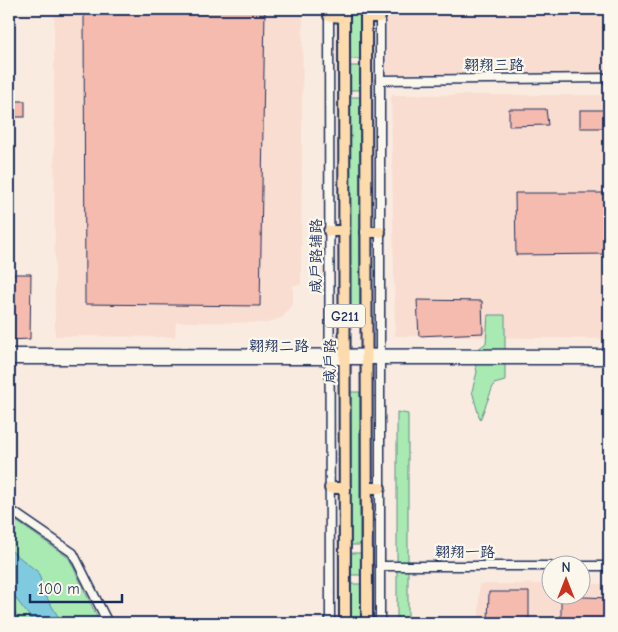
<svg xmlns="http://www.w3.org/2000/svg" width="618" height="632" viewBox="0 0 618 632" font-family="'Comic Neue','LXGW WenKai TC',sans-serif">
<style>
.built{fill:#f9ddd1}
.green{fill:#a9e9b2;stroke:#628c88}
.water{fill:#80cae0;stroke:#588cac}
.building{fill:#f6bbaf;stroke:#1b2f5e}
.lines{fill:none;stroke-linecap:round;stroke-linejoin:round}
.minor-casing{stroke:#1b2f5e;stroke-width:11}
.major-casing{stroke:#1b2f5e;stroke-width:14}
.path{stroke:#1b2f5e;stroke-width:1;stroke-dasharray:4 4;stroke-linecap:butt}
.minor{stroke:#fbf7ec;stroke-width:8}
.major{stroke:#fedbac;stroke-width:10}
.labels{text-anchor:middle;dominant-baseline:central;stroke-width:4.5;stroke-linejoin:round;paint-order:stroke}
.shield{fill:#fbf7ec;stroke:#5e6b89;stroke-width:1}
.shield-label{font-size:14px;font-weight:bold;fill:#1b2f5e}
.street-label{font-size:15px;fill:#1b2f5e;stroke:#fbf7ec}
</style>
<rect width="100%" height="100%" fill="#faebe0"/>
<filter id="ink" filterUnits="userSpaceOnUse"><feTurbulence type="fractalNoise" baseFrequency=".02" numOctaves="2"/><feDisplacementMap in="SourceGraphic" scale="10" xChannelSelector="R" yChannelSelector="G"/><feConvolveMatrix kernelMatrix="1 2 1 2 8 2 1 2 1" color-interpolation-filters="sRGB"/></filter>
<g filter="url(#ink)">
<g class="built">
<polygon points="54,9 303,9 301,285 293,285 293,303 283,317 268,323 176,322 175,337 55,336"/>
<polygon points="386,9 609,9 609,73 387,74"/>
<polygon points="391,95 609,95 609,339 395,336"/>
<polygon points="479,584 550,584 550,594 580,594 581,584 609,584 609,623 479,623"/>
</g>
<g class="green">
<rect x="350" y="9" width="10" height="50"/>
<rect x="350" y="66" width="10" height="24"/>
<rect x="350" y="97" width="10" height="223"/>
<polygon points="488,315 505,315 505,381 494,384 480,420 472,391 477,372 473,353 486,343"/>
<rect x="350" y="392" width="10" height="153"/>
<polygon points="397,412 408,414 408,623 397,623"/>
<polygon points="9,516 69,558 100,623 9,623"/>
<rect x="351" y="553" width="10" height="22"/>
<rect x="350" y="584" width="11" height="39"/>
</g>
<polygon class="water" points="9,549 38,572 47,598 62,623 33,623 30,617 9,590"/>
<g class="building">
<polygon points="84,9 265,9 260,306 85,304"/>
<rect x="9" y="101" width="16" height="16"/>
<polygon points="509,109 546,109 548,125 509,126"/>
<rect x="580" y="110" width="29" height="18"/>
<polygon points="515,193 609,193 609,254 516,255"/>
<polygon points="9,274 31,274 30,339 9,340"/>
<polygon points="417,300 482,301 483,333 419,336"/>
<polygon points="489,592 529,592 529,623 488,623"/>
<polygon points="561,596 609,598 609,623 561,623"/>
</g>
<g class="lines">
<defs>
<g id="minor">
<polyline points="329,9 330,623"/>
<polyline points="380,9 380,623"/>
<polyline points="380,80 609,78"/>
<polyline points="9,353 609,354"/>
<polyline points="9,360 609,360"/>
<polyline points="9,509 73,553 108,623"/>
<polyline points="380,566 550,566"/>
<polyline points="580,566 609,566"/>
</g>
<g id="major">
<polyline points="344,9 345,623"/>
<polyline points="366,9 367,623"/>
<polyline points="329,16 344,17"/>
<polyline points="366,17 380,17"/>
<polyline points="329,231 344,231"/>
<polyline points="366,232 380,232"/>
<polyline points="330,488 345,488"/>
<polyline points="367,488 380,488"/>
</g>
</defs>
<use href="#minor" class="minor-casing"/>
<use href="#major" class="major-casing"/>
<polyline class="path" points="9,605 21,623"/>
<use href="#minor" class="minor"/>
<use href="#major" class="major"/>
</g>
</g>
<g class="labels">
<rect class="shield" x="325" y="304.5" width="40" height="23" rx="4"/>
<g class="shield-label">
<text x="345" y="316">G211</text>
</g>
<g class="street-label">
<text x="494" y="65">翱翔三路</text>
<text transform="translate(316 256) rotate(-90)">咸户路辅路</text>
<text x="279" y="346">翱翔二路</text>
<text transform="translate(330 361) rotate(-90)">咸户路</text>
<text x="465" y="552">翱翔一路</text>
</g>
</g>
<rect width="618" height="632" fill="none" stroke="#fbf7ec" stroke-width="30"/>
<rect x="15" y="15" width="588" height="602" fill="none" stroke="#1b2f5e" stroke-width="2" filter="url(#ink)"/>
<g transform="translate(566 580)"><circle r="24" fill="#fbf7ec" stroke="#a1a7b3"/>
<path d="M0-4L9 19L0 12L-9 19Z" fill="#c8321e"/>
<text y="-8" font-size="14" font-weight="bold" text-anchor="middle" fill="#1b2f5e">N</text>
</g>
<path d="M30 594v8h92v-8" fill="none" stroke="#1b2f5e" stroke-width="2.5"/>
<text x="38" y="594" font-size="15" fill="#1b2f5e" stroke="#fbf7ec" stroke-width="4" paint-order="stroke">100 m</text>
</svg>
